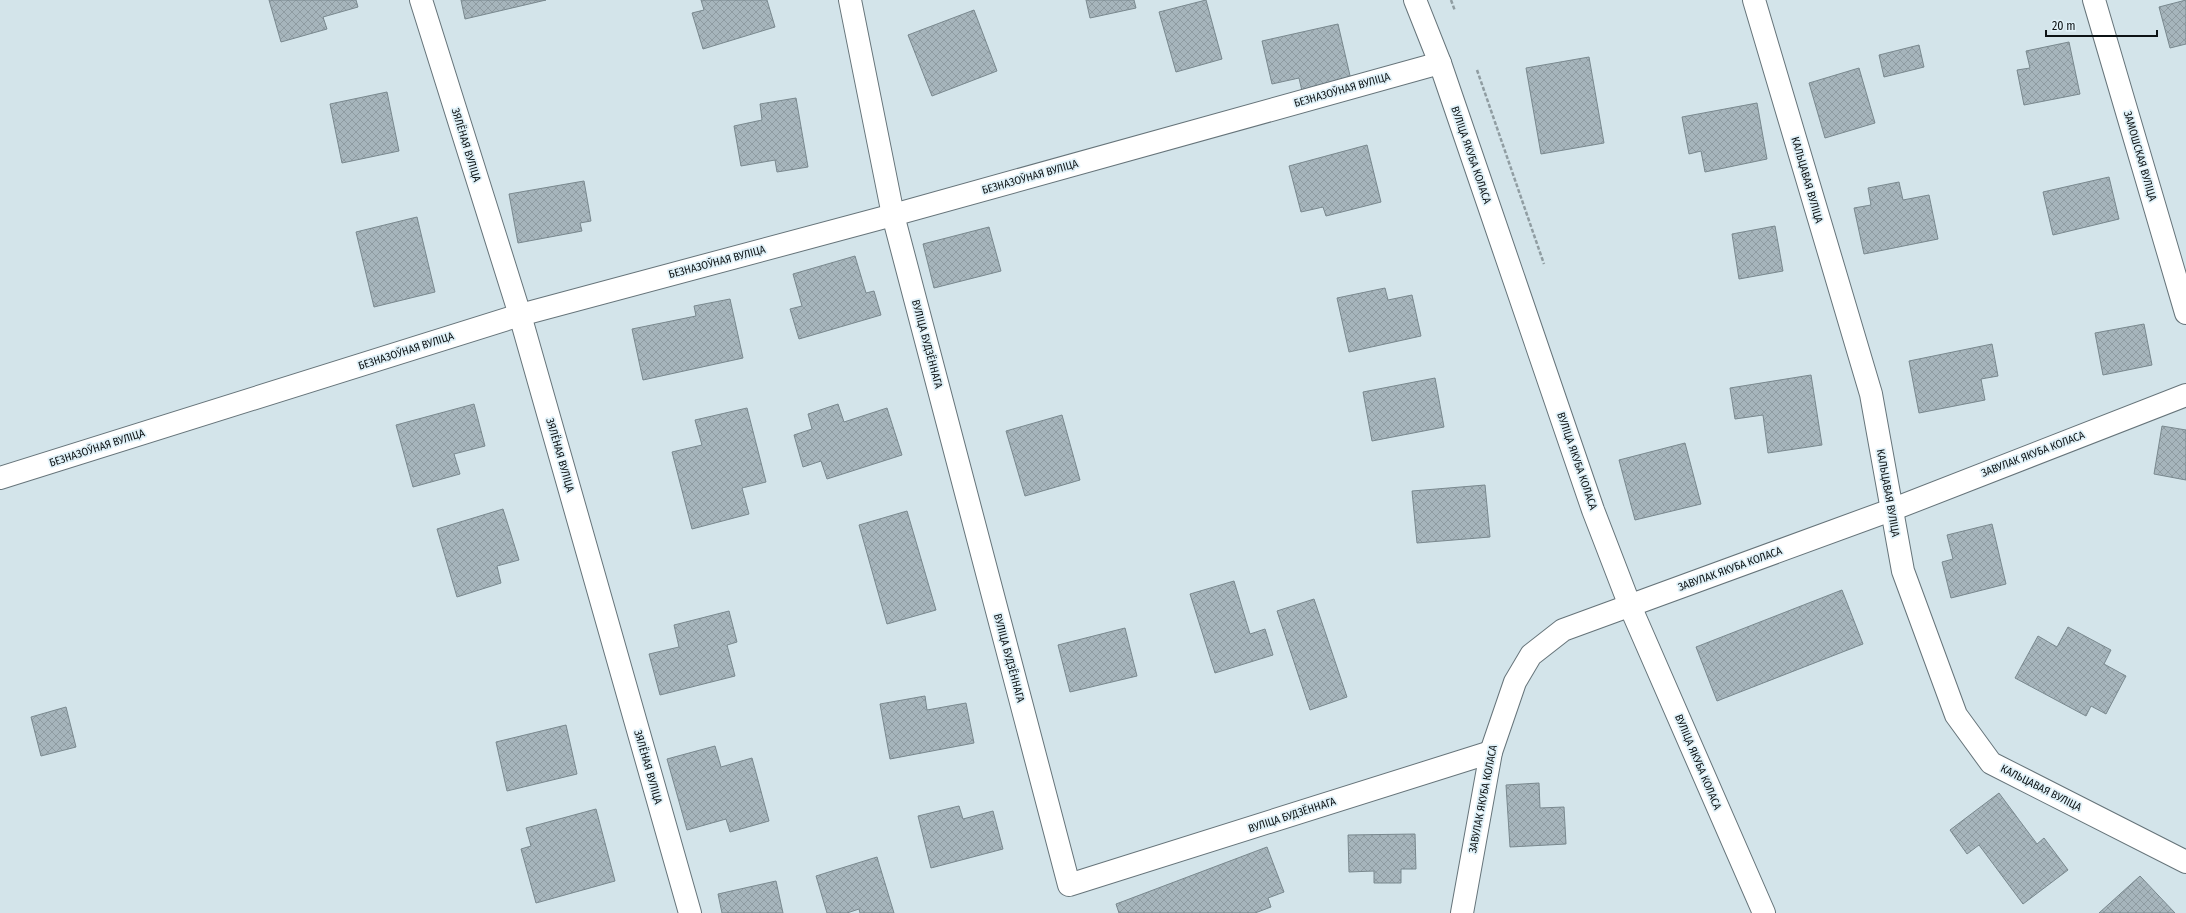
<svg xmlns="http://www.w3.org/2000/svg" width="2186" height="913" viewBox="0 0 2186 913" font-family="'Fira Sans Condensed',sans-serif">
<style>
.building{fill:url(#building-cross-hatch);stroke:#79888e}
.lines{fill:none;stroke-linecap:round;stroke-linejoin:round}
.minor-casing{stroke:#66747a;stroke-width:24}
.major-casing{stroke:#66747a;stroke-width:24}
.path{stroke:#909da2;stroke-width:2.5;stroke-dasharray:4 2;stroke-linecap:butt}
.minor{stroke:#fff;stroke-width:22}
.major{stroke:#fff;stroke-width:22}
.labels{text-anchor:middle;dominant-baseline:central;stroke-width:3.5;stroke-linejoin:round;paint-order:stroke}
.street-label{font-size:11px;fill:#0d1315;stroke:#e0f1f8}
</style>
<defs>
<pattern id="building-cross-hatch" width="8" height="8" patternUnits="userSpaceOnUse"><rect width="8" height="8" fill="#a6b5bc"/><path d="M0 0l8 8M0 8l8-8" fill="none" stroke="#8e9ba1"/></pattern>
</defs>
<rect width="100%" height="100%" fill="#d3e4ea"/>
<g class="building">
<polygon points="269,0 356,0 358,7 323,17 327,29 281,42"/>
<polygon points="461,0 546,0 465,19"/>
<polygon points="701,0 767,0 775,27 703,49 692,13 704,10"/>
<polygon points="1086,0 1134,0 1136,8 1090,18"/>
<polygon points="1206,0 1222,59 1176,72 1159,12"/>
<polygon points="2186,0 2186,44 2170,48 2159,7"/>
<polygon points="974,10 997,71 932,96 908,35"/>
<polygon points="1338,24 1351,80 1302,91 1299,78 1272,84 1262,41"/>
<polygon points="2069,42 2080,94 2024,105 2017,70 2030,68 2026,51"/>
<polygon points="1919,45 1924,67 1884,77 1879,55"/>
<polygon points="1589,57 1604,143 1541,154 1526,68"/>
<polygon points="1859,68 1875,123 1825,138 1809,83"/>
<polygon points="387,92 399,151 342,163 330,104"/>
<polygon points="796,98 808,167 777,172 775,160 741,166 734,126 762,120 760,104"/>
<polygon points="1757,103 1767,159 1705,172 1701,151 1689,154 1682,117"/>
<polygon points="1367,145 1381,202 1326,216 1323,207 1301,212 1289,166"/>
<polygon points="2109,177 2119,219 2053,235 2043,192"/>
<polygon points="584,181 591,221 580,223 582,231 518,243 509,194"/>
<polygon points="1899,182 1903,200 1929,195 1938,239 1864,254 1854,208 1871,205 1868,188"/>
<polygon points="417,217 435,292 374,307 356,232"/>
<polygon points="1775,226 1783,271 1739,279 1732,234"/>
<polygon points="989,227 1001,271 934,288 923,244"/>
<polygon points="855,256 866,293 874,291 881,315 799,339 790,309 802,306 793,274"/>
<polygon points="1385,288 1388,300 1412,295 1421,336 1349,352 1337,298"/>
<polygon points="730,299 743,358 643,380 632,329 696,316 694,306"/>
<polygon points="2144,324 2152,365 2103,375 2095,333"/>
<polygon points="1992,344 1998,376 1981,379 1985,400 1919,413 1909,361"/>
<polygon points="1811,375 1822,445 1768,453 1763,415 1735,419 1730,388"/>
<polygon points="1435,378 1444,427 1372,441 1363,392"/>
<polygon points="474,404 485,446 454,454 460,474 413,487 396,425"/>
<polygon points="838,404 844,422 887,408 902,455 827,479 821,461 803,467 794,435 812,429 808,414"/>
<polygon points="747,408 766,482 742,488 749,514 692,529 672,452 702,445 695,420"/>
<polygon points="1062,415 1080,480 1025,496 1006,431"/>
<polygon points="2162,426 2186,430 2186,480 2154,474"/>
<polygon points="1685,443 1701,504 1635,520 1619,460"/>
<polygon points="1485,485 1490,537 1417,543 1412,491"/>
<polygon points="503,509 519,560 497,566 501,583 457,597 437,529"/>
<polygon points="907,511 936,610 887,624 859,525"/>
<polygon points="1992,524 2006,584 1951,598 1942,562 1953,559 1947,535"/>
<polygon points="1234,581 1250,634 1265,629 1273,655 1215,673 1190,594"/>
<polygon points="1842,590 1863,644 1717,701 1696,647"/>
<polygon points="1314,599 1347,697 1310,710 1277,611"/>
<polygon points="729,611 737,642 727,645 735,676 660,695 649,654 679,647 674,625"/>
<polygon points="2068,627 2111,650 2104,664 2126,676 2106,714 2091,706 2086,716 2015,678 2038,636 2057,647"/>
<polygon points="1125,628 1137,676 1070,692 1058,645"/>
<polygon points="925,696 927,710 966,703 974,743 890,759 880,704"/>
<polygon points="66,707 76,747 41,756 31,717"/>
<polygon points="566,725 577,774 507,791 496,742"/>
<polygon points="715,746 721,767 752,758 769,821 730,832 726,819 687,830 667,759"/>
<polygon points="1539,783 1540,808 1564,807 1566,844 1510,847 1506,785"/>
<polygon points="1999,793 2037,844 2044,838 2068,870 2023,904 1979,845 1967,854 1950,830"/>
<polygon points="959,806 963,819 993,811 1003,849 931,868 918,816"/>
<polygon points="596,809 615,881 536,903 521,849 531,846 526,828"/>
<polygon points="1415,834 1416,869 1401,869 1401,883 1374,883 1374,871 1349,872 1348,835"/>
<polygon points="1267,847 1284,892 1268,898 1271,907 1255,913 1119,913 1116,904"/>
<polygon points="877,857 894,913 860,913 859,909 847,913 827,913 816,876"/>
<polygon points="2140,876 2175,913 2099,913"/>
<polygon points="776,881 783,913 722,913 718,894"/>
</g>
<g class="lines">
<defs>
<g id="minor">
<polyline points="421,0 520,315 690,913"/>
<polyline points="850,0 893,215 1069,885 1491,752"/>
<polyline points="1754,0 1871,394 1903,571 1956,715 1991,763 2186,862"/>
<polyline points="2094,0 2186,313"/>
<polyline points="0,478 520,315 893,215 1440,63"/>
<polyline points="1462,913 1491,752 1515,682 1531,655 1563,630 1891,510 2186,395"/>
</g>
<polyline id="major" points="1415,0 1440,63 1593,510 1630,606 1764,913"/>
</defs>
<use href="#minor" class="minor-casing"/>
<use href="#major" class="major-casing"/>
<g class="path">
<polyline points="1451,0 1455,11"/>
<polyline points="1477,70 1544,264"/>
</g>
<use href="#minor" class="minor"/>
<use href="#major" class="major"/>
</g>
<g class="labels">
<g class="street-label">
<text transform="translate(1342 90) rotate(-16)">БЕЗНАЗОЎНАЯ ВУЛІЦА</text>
<text transform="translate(466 145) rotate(73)">ЗЯЛЁНАЯ ВУЛІЦА</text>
<text transform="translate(1471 155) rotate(71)">ВУЛІЦА ЯКУБА КОЛАСА</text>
<text transform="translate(2140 156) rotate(74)">ЗАМОШСКАЯ ВУЛІЦА</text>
<text transform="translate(1030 177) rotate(-16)">БЕЗНАЗОЎНАЯ ВУЛІЦА</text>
<text transform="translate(1807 180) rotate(74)">КАЛЬЦАВАЯ ВУЛІЦА</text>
<text transform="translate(717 262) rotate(-15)">БЕЗНАЗОЎНАЯ ВУЛІЦА</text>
<text transform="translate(927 344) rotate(75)">ВУЛІЦА БУДЗЁННАГА</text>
<text transform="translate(406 351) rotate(-18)">БЕЗНАЗОЎНАЯ ВУЛІЦА</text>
<text transform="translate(97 448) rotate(-18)">БЕЗНАЗОЎНАЯ ВУЛІЦА</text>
<text transform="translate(2033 454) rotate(-21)">ЗАВУЛАК ЯКУБА КОЛАСА</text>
<text transform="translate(560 455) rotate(74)">ЗЯЛЁНАЯ ВУЛІЦА</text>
<text transform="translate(1577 461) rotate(71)">ВУЛІЦА ЯКУБА КОЛАСА</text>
<text transform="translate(1888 493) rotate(80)">КАЛЬЦАВАЯ ВУЛІЦА</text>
<text transform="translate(1730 569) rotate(-20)">ЗАВУЛАК ЯКУБА КОЛАСА</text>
<text transform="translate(1009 658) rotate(75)">ВУЛІЦА БУДЗЁННАГА</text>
<text transform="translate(1698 762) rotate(67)">ВУЛІЦА ЯКУБА КОЛАСА</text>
<text transform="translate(648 767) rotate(74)">ЗЯЛЁНАЯ ВУЛІЦА</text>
<text transform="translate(2041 788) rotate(27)">КАЛЬЦАВАЯ ВУЛІЦА</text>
<text transform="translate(1483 799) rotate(-79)">ЗАВУЛАК ЯКУБА КОЛАСА</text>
<text transform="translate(1292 815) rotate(-18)">ВУЛІЦА БУДЗЁННАГА</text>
</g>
</g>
<path d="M2046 30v6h111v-6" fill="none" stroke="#0d1315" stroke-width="2"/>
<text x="2052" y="30" font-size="12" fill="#0d1315" stroke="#e0f1f8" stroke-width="3" paint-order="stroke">20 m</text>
</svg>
